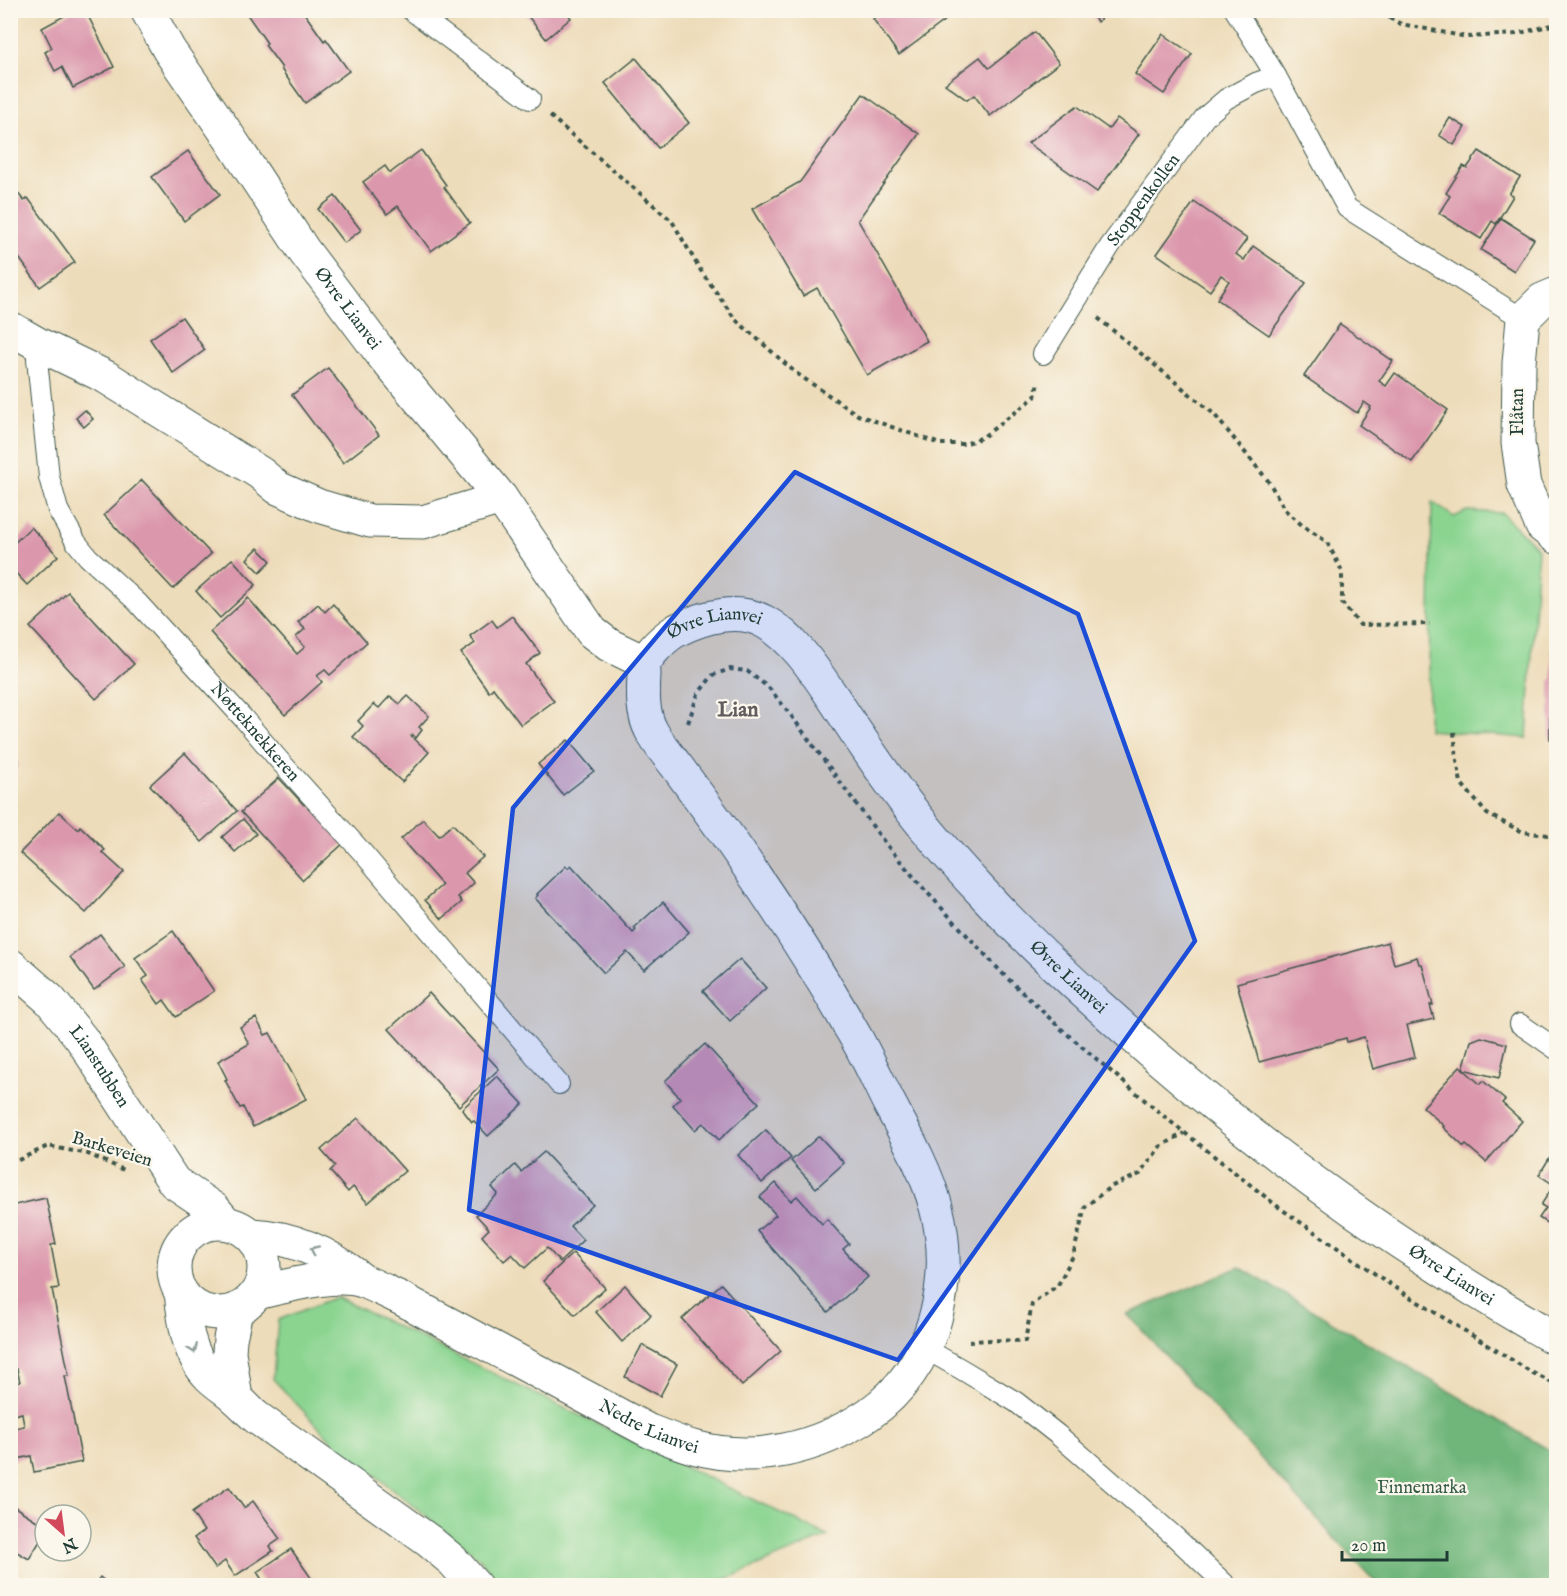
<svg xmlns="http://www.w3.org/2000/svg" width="1567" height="1596" viewBox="0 0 1567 1596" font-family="'IM FELL English',serif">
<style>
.green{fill:#8ad490;stroke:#548862;stroke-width:1.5}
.forest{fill:#6fb67a;stroke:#477a57;stroke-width:1.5}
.building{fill:#db98ad}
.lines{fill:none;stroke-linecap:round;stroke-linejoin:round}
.service-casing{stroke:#3e5548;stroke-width:22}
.minor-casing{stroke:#3e5548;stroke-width:35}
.path{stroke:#3e5548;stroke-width:4;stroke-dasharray:4.5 4.5;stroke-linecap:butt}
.service{stroke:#fff;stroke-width:20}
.minor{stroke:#fff;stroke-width:33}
.oneway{stroke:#8f9e9a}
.marked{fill:#1d4ed8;fill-opacity:0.2;stroke:#1d4ed8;stroke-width:4.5;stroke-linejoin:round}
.labels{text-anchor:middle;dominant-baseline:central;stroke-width:4.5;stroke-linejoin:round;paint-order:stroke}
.street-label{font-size:18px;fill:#1f3d34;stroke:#fbf7ec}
.park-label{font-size:18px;fill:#345b46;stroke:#fbf7ec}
.quarter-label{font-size:21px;font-weight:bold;fill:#615d5e;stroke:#fbf7ec}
</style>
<rect width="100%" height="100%" fill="#fbf7ec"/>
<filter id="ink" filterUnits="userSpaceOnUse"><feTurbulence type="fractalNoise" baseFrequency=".0167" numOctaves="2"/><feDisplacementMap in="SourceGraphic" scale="12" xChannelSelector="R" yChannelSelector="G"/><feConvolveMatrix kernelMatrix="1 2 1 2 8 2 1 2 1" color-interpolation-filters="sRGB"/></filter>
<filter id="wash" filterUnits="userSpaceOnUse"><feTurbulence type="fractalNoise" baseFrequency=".008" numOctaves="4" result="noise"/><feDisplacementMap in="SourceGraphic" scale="24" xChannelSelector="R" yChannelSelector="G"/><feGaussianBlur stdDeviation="1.35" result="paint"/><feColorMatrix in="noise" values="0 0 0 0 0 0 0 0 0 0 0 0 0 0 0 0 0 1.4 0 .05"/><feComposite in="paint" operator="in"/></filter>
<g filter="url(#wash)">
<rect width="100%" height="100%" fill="#eddcb9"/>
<g class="green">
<polygon points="1432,502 1454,517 1467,511 1502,513 1538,549 1527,738 1428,730"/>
<polygon points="336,1297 828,1536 712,1585 502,1585 479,1558 332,1441 273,1379 278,1320"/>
</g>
<polygon class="forest" points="1239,1267 1556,1454 1556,1585 1378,1585 1127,1314"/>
<g id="blocks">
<g class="building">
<polygon points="75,10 85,10 114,67 73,88 62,67 55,71 45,52 52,48 42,28"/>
<polygon points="244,10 302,10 324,41 326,39 349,71 305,103 281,69 282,68 265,45 267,43"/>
<polygon points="523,10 565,10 571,18 546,39"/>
<polygon points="884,10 959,10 899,55 873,19"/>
<polygon points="1089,10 1112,10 1097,22"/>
<polygon points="1035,32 1059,63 990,116 974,95 967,100 945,84 980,57 989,68"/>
<polygon points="1163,34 1192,54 1164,94 1135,74"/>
<polygon points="636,58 689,123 658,148 605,83"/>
<polygon points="863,94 919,134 858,220 927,341 867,375 817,288 803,296 752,209 800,182"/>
<polygon points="1077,106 1109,129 1117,118 1139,134 1097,192 1028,143"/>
<polygon points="1450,118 1465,127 1454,145 1439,135"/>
<polygon points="421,150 446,185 444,187 470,223 431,251 398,206 387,214 363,182 385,166 390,173"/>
<polygon points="188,151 220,194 184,221 152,177"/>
<polygon points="1479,151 1520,177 1509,194 1513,196 1496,224 1492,221 1481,239 1439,213 1450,196 1446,193 1463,166 1467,168"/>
<polygon points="10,183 24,201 28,198 75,262 40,287 12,248 10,249"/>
<polygon points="335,196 361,230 344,243 318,209"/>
<polygon points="1194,202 1247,239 1236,254 1244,260 1253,246 1306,283 1269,335 1217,299 1229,281 1221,275 1210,291 1157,254"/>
<polygon points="1501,218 1534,239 1514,271 1481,250"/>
<polygon points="182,317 205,350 173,373 150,339"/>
<polygon points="1340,324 1393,361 1379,381 1386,386 1395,373 1448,410 1412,462 1359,425 1371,407 1364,402 1357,413 1304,376"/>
<polygon points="328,368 379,435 343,463 292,395"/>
<polygon points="85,410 93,419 84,427 76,418"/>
<polygon points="142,480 211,554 173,589 104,515"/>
<polygon points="31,527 58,556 27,585 10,567 10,547"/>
<polygon points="258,548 271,561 260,572 247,559"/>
<polygon points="232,559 256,585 220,618 196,591"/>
<polygon points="68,592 134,664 96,699 30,627"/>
<polygon points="248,598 297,654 305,647 296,637 305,629 298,622 318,604 325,612 333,604 367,642 330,675 325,670 317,676 322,682 285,715 210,632"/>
<polygon points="512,616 540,653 526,664 554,701 521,725 493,688 489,692 461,653 475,643 470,636 492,620 497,627"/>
<polygon points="1552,645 1556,645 1556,739 1550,739 1550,679 1552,679"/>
<polygon points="390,696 400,704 408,696 429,716 419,727 422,730 416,738 413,735 411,736 429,752 402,782 353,737 363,726 358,721 374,704 379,708"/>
<polygon points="568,740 594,771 563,795 538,764"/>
<polygon points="185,753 237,811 202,842 150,785"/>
<polygon points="10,755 19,764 10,773"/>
<polygon points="279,778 304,805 308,801 345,842 303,880 241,812"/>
<polygon points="59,812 78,829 80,826 105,850 102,852 124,872 86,913 20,853"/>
<polygon points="243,819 256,834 235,852 222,837"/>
<polygon points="423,819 439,836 453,824 483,857 465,873 474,883 458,897 462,902 442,919 425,900 442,885 401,839"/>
<polygon points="571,865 633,933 636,930 634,928 663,902 689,932 661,957 660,956 644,970 627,952 604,973 535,898 538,895 537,894 566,866 568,868"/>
<polygon points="173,931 214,991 176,1017 164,1000 159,1004 142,980 148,976 135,958"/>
<polygon points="100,934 125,967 94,990 70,957"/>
<polygon points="1388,942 1394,964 1417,957 1419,964 1422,964 1433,1005 1430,1005 1434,1019 1407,1025 1415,1057 1373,1069 1364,1037 1347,1042 1346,1038 1259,1062 1237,983"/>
<polygon points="740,959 766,988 730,1021 703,991"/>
<polygon points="429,993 499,1069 459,1106 389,1029"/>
<polygon points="256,1018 265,1035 270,1033 306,1099 253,1127 243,1107 240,1108 225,1080 227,1079 218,1061 249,1044 240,1027"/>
<polygon points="1481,1037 1507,1044 1499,1078 1463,1069 1471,1041"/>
<polygon points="705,1044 759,1103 719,1140 703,1123 695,1130 673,1105 680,1098 665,1081"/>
<polygon points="1460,1066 1480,1084 1483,1081 1505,1100 1502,1103 1522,1121 1486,1162 1466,1145 1464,1147 1443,1127 1444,1126 1423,1107"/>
<polygon points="497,1076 523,1104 488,1136 474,1121 472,1122 462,1109"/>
<polygon points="358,1118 405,1171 368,1203 353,1187 348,1192 330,1171 335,1166 321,1150"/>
<polygon points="766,1130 791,1158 762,1183 738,1155"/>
<polygon points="819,1136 844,1163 816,1188 791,1161"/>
<polygon points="1556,1147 1556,1229 1539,1218 1546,1208 1541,1205 1554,1185 1539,1175"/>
<polygon points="544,1152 593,1205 570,1226 583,1240 560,1262 547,1248 525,1268 512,1254 504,1261 482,1236 489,1229 476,1215 498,1194 492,1187 515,1165 521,1172"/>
<polygon points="776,1183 791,1201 797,1196 822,1224 827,1219 849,1244 843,1249 868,1277 828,1312 757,1231 776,1215 760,1197"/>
<polygon points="46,1198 56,1244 51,1245 59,1288 52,1289 69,1376 65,1376 82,1462 34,1472 31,1456 13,1460 10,1448 10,1429 24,1426 22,1413 10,1416 10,1384 20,1382 17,1369 10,1371 10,1206"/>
<polygon points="573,1253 605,1288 575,1315 543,1281"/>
<polygon points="721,1284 781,1351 742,1386 682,1319"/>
<polygon points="625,1285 651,1315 622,1342 596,1312"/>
<polygon points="642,1345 677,1364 660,1396 625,1377"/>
<polygon points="229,1487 244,1508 253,1501 280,1539 270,1546 273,1551 235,1576 225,1561 215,1568 194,1538 204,1531 192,1513"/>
<polygon points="10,1504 45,1526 45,1533 29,1559 10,1548"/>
<polygon points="291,1549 314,1582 309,1586 266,1586 257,1572"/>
<polygon points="100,1577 110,1586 93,1586"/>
</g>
</g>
</g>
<g filter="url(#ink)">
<use href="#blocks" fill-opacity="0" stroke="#3e5548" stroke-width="1.5"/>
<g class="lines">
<defs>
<g id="service">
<polyline points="411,10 530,99"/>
<polyline points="1235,10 1276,76 1347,208 1523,319"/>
<path id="s1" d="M38 344 37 359 49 477 58 510 76 542 88 557 137 602 244 719 278 759 362 852 559 1084"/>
<path id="s2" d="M1043 354 1110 246 1205 117 1226 99 1256 83 1276 76"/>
<polyline points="1520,1024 1556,1049"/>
<polyline points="926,1349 961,1369 1016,1402 1058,1435 1174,1536 1227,1586"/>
</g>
<g id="minor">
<path id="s3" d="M147 10 169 50 225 131 304 251 384 357 501 498 592 632 609 645 644 662"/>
<polyline points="1556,294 1542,300 1523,319 1519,363 1518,443 1524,485 1542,526 1556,537"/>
<polyline points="10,328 38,344 106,377 260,473 278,488 319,506 370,521 423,522 501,498"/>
<path id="s4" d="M10 965 50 1000 81 1038 174 1182 214 1209 226 1223"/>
<circle cx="219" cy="1268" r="45"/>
<path d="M252 1235C293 1237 330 1254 362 1280"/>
<path d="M181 1292C184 1321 188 1355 209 1376 217 1384 227 1390 235 1397 243 1404 249 1411 256 1417L429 1541 453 1561 475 1586"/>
<path id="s5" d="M257 1293C287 1286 335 1272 363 1281 376 1286 389 1293 402 1299L649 1431C664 1436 678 1443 693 1447 755 1464 817 1449 869 1414 934 1369 956 1281 936 1207 926 1170 906 1135 888 1101 876 1077 865 1052 851 1029 813 962 770 897 726 834 710 812 694 790 678 768 669 756 658 744 651 730 642 713 643 693 644 674 644 670 643 666 644 662 645 659 649 656 651 653 659 643 665 637 677 630 703 617 738 607 765 622 795 639 815 671 834 699 851 725 868 751 886 776 915 817 948 856 982 892 1019 932 1058 969 1098 1005 1238 1133 1392 1245 1556 1339"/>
<polyline points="236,1398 229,1352 230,1339 236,1311"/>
</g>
</defs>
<use href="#service" class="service-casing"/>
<use href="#minor" class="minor-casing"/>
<g class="path">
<polyline points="1373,10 1401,24 1467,37 1516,34 1556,24"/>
<polyline points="550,116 672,221 699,268 735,319 796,373 858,415 940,444 965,444 983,437 1035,397 1038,382"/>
<polyline points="1098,318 1214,414 1269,482 1285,510 1302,525 1327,542 1342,571 1342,603 1360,625 1430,624"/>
<polyline points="688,723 698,694 713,675 730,669 747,671 769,688 790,714 885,843 924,889 1004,975 1059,1027 1161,1114 1277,1206 1397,1289 1533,1373 1556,1385"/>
<polyline points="1454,732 1457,760 1461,783 1487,814 1523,832 1556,836"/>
<polyline points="10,1164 48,1146 88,1154 124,1170"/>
<polyline points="969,1341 991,1340 1025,1341 1032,1304 1058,1285 1073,1256 1085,1207 1110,1187 1140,1174 1160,1147 1184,1133"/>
</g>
<use href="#service" class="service"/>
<use href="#minor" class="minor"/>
</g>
<defs><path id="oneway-chevron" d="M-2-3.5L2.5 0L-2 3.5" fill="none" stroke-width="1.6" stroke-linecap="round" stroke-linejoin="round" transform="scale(1.5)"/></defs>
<g class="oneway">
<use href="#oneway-chevron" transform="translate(314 1250) rotate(-156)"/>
<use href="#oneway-chevron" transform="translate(193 1349) rotate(69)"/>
</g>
</g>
<path class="marked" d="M795 472 1078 614 1195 941 898 1360 469 1210 513 808Z"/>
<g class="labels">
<g class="street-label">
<text stroke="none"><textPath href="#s2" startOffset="184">Stoppenkollen</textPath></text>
<text stroke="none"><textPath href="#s3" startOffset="360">Øvre Lianvei</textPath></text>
<text transform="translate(1518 412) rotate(-90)">Flåtan</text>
<text stroke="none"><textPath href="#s5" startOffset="1606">Øvre Lianvei</textPath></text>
<text stroke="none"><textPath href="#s1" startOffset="466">Nøtteknekkeren</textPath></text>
<text stroke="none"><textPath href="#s5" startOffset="2128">Øvre Lianvei</textPath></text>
<text stroke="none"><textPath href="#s4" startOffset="136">Lianstubben</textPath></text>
<text transform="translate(112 1150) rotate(17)">Barkeveien</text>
<text stroke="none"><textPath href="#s5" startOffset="2614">Øvre Lianvei</textPath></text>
<text stroke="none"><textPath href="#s5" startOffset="429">Nedre Lianvei</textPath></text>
</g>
<g class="park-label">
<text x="1422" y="1488">Finnemarka</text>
</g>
<g class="quarter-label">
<text x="738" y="710">Lian</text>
</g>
</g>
<rect width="1567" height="1596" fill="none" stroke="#fbf7ec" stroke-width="36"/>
<g transform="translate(63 1533) rotate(152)"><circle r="28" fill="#fbf7ec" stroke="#a3ada2" stroke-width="1.5"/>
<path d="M0-4.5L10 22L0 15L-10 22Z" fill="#d1495b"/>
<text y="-9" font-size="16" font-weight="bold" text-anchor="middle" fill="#1f3d34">N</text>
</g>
<path d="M1342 1551v9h105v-9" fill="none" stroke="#1f3d34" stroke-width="3"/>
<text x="1351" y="1551" font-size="18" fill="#1f3d34" stroke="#fbf7ec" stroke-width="4.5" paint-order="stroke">20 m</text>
</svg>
